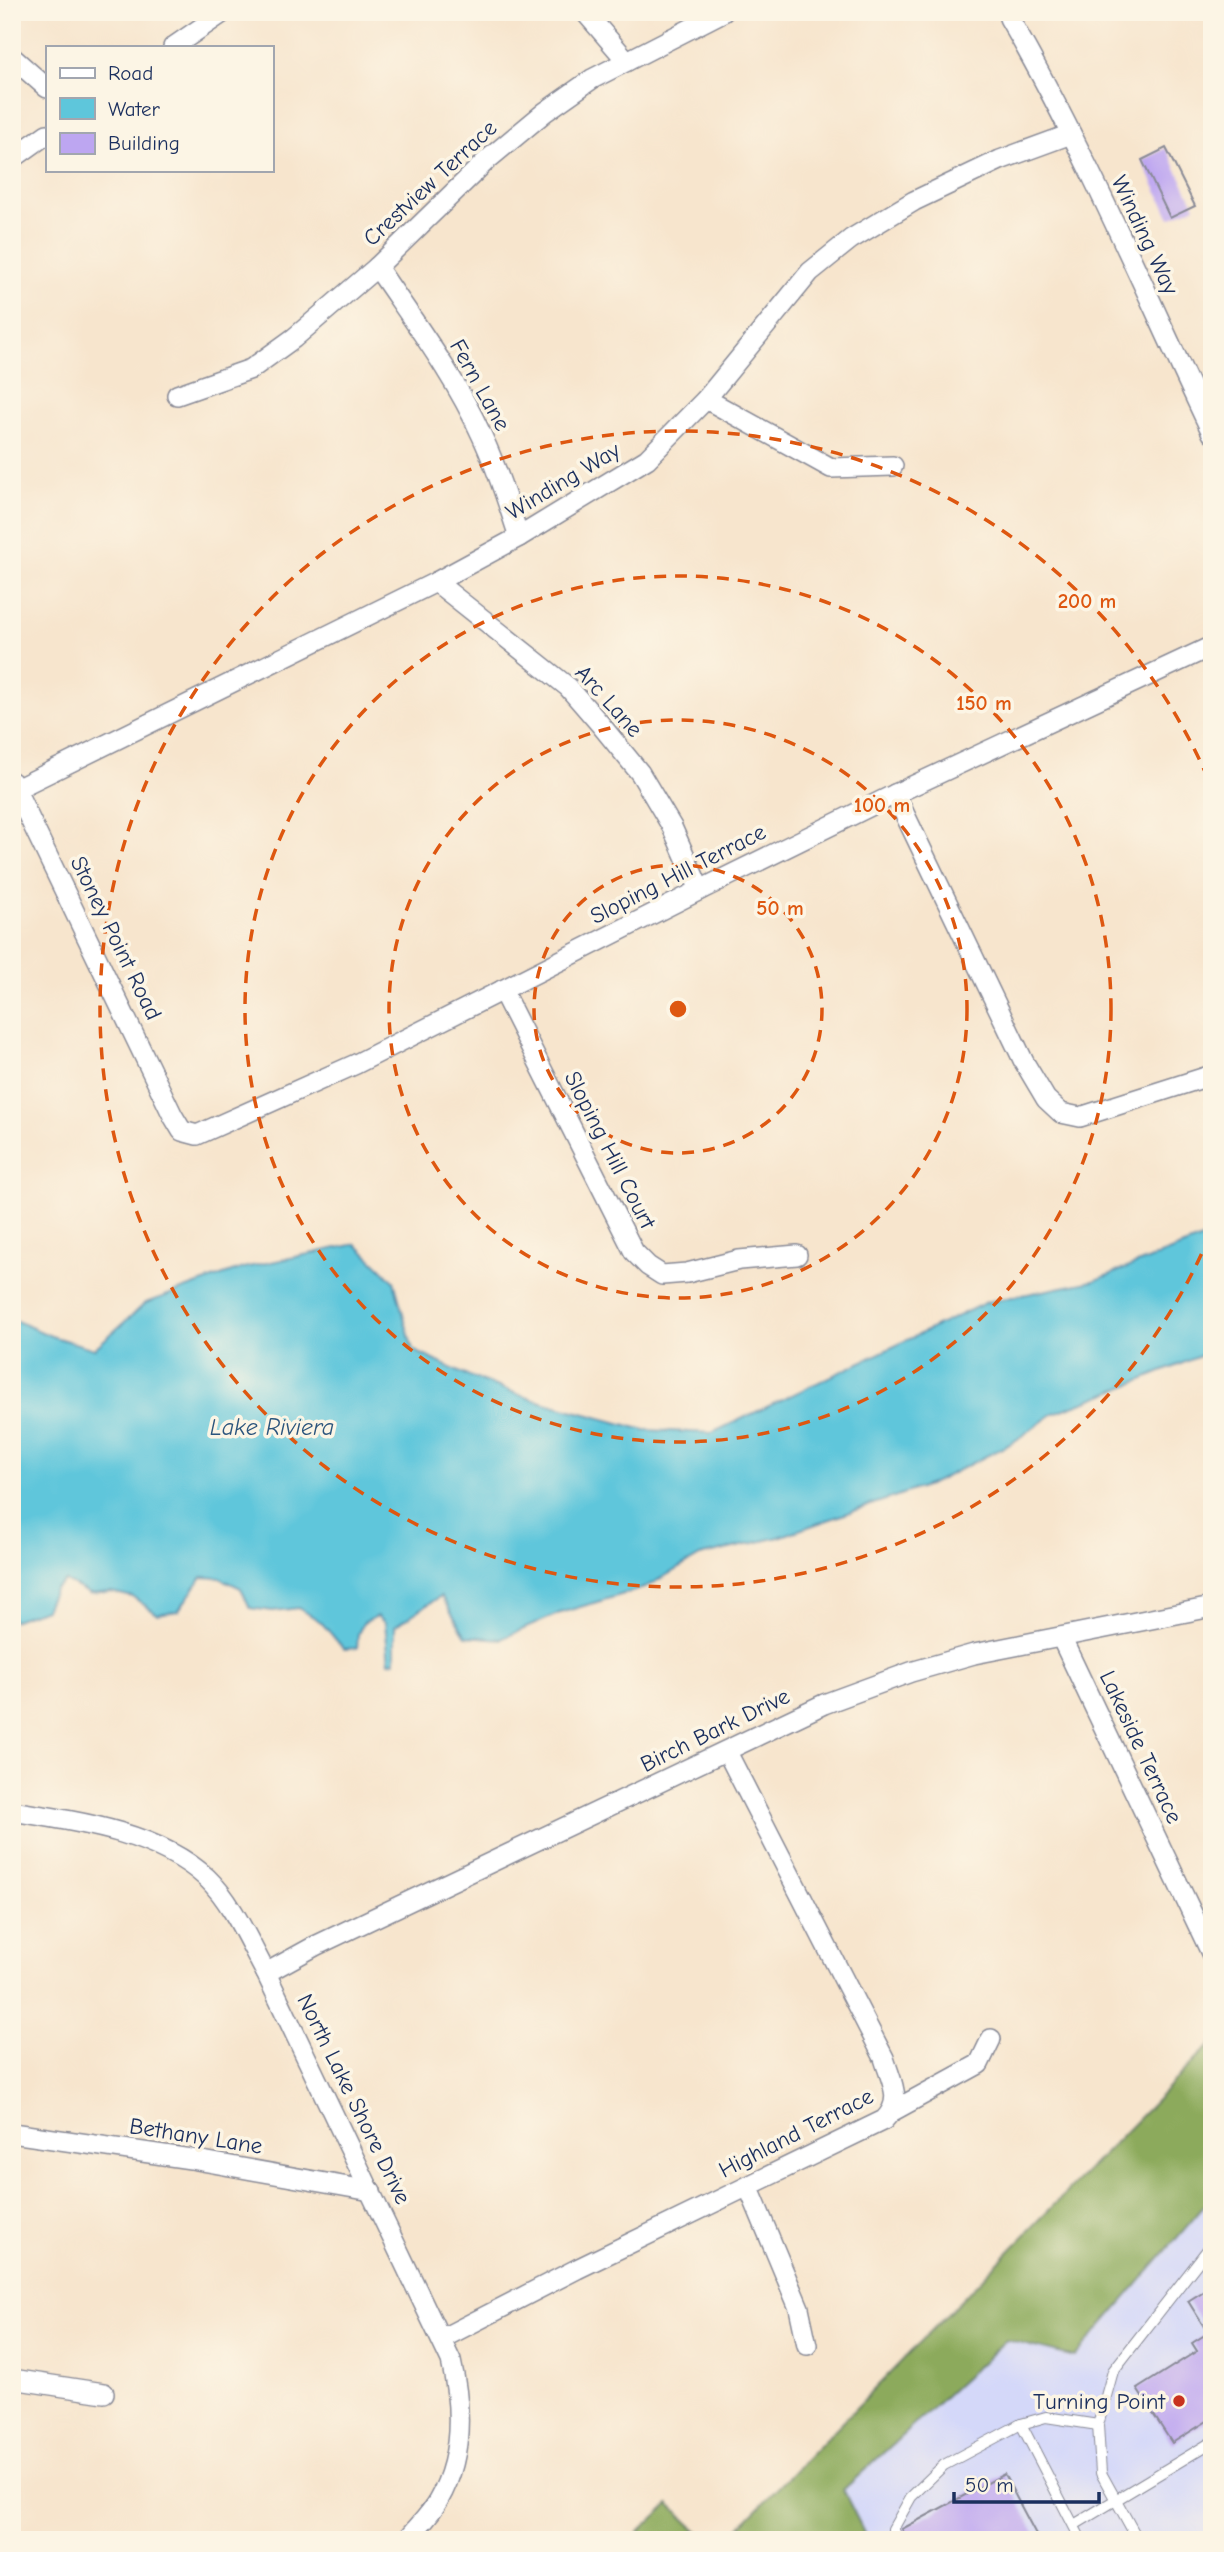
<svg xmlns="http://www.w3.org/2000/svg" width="1224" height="2552" viewBox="0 0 1224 2552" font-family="'Comic Neue',sans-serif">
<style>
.built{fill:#d4d8f9}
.forest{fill:#8caa5c;stroke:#546c5d;stroke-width:2}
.water{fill:#5ec6db;stroke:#3c7a9c;stroke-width:2}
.building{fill:#bda6f1}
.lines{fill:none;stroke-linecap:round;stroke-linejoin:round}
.service-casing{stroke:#898a96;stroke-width:12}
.minor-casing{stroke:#898a96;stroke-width:22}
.service{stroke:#fff;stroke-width:10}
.minor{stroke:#fff;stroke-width:19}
.ring{fill:none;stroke:#de5710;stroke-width:3.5;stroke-dasharray:12 9}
.poi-dot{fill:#c8321e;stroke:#fcf5e5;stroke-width:2.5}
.labels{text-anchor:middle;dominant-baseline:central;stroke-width:7;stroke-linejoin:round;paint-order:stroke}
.street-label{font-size:23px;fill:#1b2f5e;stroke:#fcf5e5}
.poi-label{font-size:23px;fill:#1b2f5e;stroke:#fcf5e5;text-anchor:end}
.water-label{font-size:24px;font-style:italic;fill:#2c557d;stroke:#fcf5e5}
.centre{fill:#de5710;stroke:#fcf5e5;stroke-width:3.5}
.ring-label{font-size:21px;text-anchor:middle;font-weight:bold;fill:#de5710;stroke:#fcf5e5;stroke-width:7;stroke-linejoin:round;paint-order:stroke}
</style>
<rect width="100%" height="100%" fill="#fcf5e5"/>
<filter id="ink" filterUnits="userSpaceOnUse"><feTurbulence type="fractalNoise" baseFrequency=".0143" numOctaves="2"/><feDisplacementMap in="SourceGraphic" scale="14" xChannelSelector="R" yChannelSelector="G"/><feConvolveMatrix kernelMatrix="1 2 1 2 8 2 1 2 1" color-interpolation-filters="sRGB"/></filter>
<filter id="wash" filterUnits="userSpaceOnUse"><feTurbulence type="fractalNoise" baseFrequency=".00686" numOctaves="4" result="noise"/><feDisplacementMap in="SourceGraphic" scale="28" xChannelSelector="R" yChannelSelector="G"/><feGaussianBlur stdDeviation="1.57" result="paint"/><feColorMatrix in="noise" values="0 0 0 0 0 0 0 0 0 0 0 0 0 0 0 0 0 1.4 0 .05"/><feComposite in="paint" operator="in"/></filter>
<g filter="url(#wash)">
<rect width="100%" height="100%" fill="#f7e5cd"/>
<polygon class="built" points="1212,2197 1212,2540 868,2540 843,2490 1006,2339 1076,2357"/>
<g class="forest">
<polygon points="1212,2043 1212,2197 1075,2357 1006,2340 843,2490 868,2540 727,2540"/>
<polygon points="669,2504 707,2540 630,2540"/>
</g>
<polygon class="water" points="1212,1235 1212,1351 1137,1382 1054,1413 1012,1443 931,1484 779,1537 700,1556 644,1588 560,1613 501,1639 466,1636 441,1596 395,1626 395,1661 389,1662 385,1623 377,1616 363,1623 358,1634 357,1648 344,1649 321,1622 299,1608 273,1611 250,1608 241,1588 220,1578 202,1577 178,1611 157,1614 133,1597 111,1592 90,1594 65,1581 54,1590 45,1609 12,1621 12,1319 51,1336 94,1349 146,1303 243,1268 356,1244 394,1281 413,1350 463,1374 534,1400 645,1430 712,1433 987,1302 1093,1281"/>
<g id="blocks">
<g class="building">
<polygon points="1166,148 1195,206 1170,218 1142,160"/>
<polygon points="1212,2286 1212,2418 1172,2443 1137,2389 1197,2351 1192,2343 1208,2333 1188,2301"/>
<polygon points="1004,2474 1039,2540 908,2540 902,2529"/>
</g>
</g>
</g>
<g filter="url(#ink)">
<use href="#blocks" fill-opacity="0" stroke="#898a96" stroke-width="2"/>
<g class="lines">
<defs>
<g id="service">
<polyline points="1021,2424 1081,2540"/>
<polyline points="1074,2525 1212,2442"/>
<polyline points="899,2540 893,2529 911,2497 944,2465 1021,2424 1046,2417 1098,2425"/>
<polyline points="1138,2540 1101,2473 1098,2425 1113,2371 1212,2244"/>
</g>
<g id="minor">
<polyline points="585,12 627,61"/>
<path d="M1009 18C1086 151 1146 294 1212 433"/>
<polyline points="173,47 224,12"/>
<polyline points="12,57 47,88"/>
<polyline points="12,159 47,134"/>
<path d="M377 267C414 322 455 376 482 436 497 468 508 503 519 537"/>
<polyline points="177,395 251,369 294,338 377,267 486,161 545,112 592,79 723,12"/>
<polyline points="706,399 831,468 893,466"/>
<polyline points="436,582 568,687 600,724 640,773 672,827 700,890"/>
<polyline points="12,782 173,1116 182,1131 197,1135 356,1064 700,890 895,794 1212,646"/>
<polyline points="16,789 436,582 519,537 647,459 706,399 810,272 851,239 914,201 1000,160 1071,134"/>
<polyline points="895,794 1024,1062 1046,1099 1061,1113 1080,1117 1212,1075"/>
<polyline points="502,990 634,1252 648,1266 662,1275 687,1273 739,1260 797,1255"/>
<polyline points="1061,1637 1212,1955"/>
<path d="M12 1811C76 1821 158 1832 207 1878 233 1903 249 1942 266 1973L451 2361C462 2408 463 2458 438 2501 430 2515 417 2527 407 2540"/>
<polyline points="266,1973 315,1946 824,1704 911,1672 974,1654 1212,1607"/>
<polyline points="893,2111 979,2064 991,2039"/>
<polyline points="12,2133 191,2159 371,2191"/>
<polyline points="748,2186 799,2308 807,2345"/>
<path d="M441 2339 577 2269 884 2120C904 2100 891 2082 884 2058L727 1752"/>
<polyline points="12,2379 104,2393"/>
</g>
</defs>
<use href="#service" class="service-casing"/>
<use href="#minor" class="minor-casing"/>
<use href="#service" class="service"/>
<use href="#minor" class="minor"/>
</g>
</g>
<g class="ring">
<circle cx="678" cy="1009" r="144"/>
<circle cx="678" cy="1009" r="289"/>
<circle cx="678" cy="1009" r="433"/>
<path d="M1210 1235A578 578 0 1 1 1210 783"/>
</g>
<circle class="poi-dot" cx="1179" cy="2401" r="7"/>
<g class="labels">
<g class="street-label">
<text transform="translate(430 183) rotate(-43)">Crestview Terrace</text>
<text transform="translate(1145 235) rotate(65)">Winding Way</text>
<text transform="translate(480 385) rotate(61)">Fern Lane</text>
<text transform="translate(563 481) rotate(-31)">Winding Way</text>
<text transform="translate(609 701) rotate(48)">Arc Lane</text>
<text transform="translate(678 874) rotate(-27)">Sloping Hill Terrace</text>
<text transform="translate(116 938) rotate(64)">Stoney Point Road</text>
<text transform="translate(610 1150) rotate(63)">Sloping Hill Court</text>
<text transform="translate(715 1730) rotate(-26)">Birch Bark Drive</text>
<text transform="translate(1141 1747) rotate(65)">Lakeside Terrace</text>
<text transform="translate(354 2099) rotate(64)">North Lake Shore Drive</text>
<text transform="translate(796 2133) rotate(-27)">Highland Terrace</text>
<text transform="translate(196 2136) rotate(9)">Bethany Lane</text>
</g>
<g class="poi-label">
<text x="1165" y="2401">Turning Point</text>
</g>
<g class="water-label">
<text x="272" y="1427">Lake Riviera</text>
</g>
</g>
<circle cx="678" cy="1009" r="10" class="centre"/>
<g class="ring-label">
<text x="1087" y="608">200 m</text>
<text x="984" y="710">150 m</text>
<text x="882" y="812">100 m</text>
<text x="780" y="915">50 m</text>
</g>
<rect width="1224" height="2552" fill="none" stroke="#fcf5e5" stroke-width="42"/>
<rect x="46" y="46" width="228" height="126" fill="#fcf5e5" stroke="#a2a6af" stroke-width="2"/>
<rect x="60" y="68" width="35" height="10" fill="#ffffff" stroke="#a2a6af" stroke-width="2"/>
<text x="108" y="80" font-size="21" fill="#1b2f5e">Road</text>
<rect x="60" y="98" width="35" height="21" fill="#5ec6db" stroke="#a2a6af" stroke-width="2"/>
<text x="108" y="116" font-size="21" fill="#1b2f5e">Water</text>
<rect x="60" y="133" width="35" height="21" fill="#bda6f1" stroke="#a2a6af" stroke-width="2"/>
<text x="108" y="150" font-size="21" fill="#1b2f5e">Building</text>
<path d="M954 2492v10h145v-10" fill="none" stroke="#1b2f5e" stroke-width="3.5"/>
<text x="965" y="2492" font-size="21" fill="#1b2f5e" stroke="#fcf5e5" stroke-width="5" paint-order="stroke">50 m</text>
</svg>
